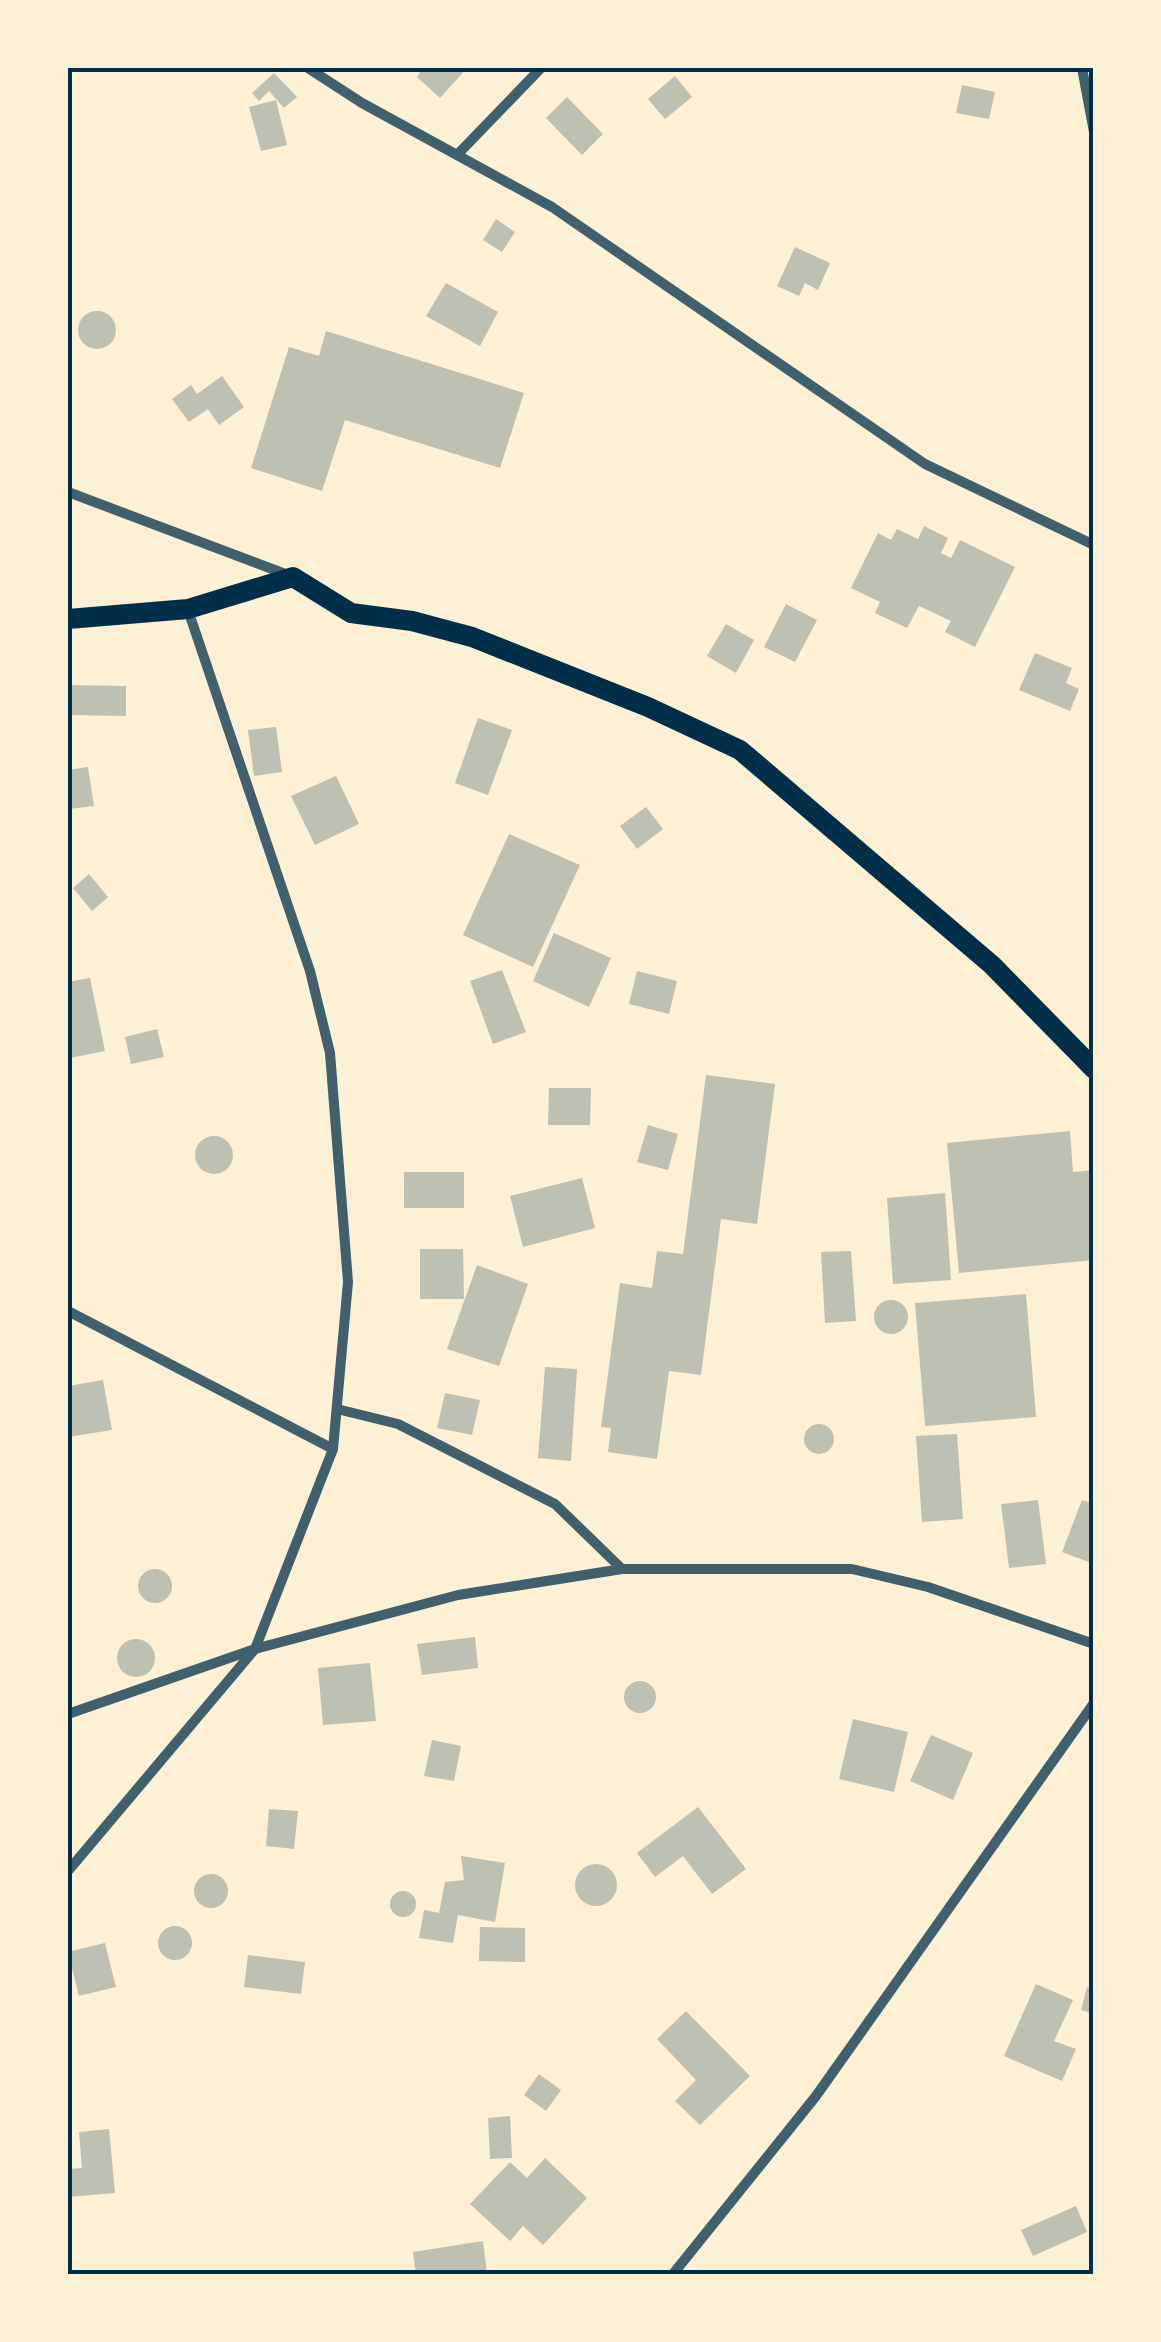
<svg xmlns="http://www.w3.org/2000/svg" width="1161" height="2342" viewBox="0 0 1161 2342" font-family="'Work Sans',sans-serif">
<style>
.building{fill:#bec0b2}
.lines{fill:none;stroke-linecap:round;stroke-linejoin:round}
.minor{stroke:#3f606c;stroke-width:10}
.secondary{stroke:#003049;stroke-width:20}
.neatline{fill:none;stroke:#003049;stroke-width:4}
</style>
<rect width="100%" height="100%" fill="#fdf0d5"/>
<g class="building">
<polygon points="415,68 467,68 440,98 417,77 420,73"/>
<polygon points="274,73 297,97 284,108 269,91 259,101 252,93"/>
<polygon points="675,76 692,97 665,119 648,99"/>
<polygon points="962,85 995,92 989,119 956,113"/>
<polygon points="567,97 603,134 582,155 546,118"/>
<polygon points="276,100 287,145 261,151 249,107"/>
<polygon points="496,219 515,232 502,252 483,240"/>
<polygon points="795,247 830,263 818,290 805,283 799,296 777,286"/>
<polygon points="446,283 498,312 480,346 426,316"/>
<circle cx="97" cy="330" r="19"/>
<polygon points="326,331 524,393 500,468 345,420 322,491 251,468 289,347 319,356"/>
<polygon points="222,376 244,407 219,425 208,409 189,422 172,399 191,385 197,394"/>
<polygon points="924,526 948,538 941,553 951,558 960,540 1015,567 975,647 945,632 951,621 919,606 907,628 875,613 880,602 851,588 878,533 891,540 897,529 918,539"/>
<polygon points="786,604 817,620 795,662 764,647"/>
<polygon points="726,624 754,640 736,673 707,656"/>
<polygon points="1035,653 1072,668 1066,683 1079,689 1070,711 1019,690"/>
<polygon points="68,685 126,686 126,716 68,715"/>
<polygon points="478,718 512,730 488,795 455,783"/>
<polygon points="276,727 282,772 254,776 248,730"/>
<polygon points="88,767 94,806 68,809 68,770"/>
<polygon points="336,776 359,824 315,845 291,796"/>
<polygon points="646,807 663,829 637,849 620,826"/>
<polygon points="509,834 580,865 533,967 463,935"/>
<polygon points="89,874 108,897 92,911 73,888"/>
<polygon points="554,933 611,958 589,1007 533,981"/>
<polygon points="502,970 526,1032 493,1044 470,981"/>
<polygon points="637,971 677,981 669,1014 629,1004"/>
<polygon points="90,978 105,1051 70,1058 68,982"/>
<polygon points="157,1029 164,1057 131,1064 125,1037"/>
<polygon points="706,1075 775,1084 757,1224 721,1219 701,1375 669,1371 657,1459 608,1452 611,1428 601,1427 620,1283 652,1288 657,1251 683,1254"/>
<polygon points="549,1088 591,1088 590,1125 548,1125"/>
<polygon points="648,1125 678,1134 668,1170 637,1162"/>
<polygon points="1070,1131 1073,1172 1094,1170 1094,1260 959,1273 947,1143"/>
<circle cx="214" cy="1155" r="19"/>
<rect x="404" y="1172" width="60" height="36"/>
<polygon points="582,1178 595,1228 523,1247 510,1196"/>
<polygon points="945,1193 951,1280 893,1284 887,1198"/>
<polygon points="420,1249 463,1249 464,1299 420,1299"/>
<polygon points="851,1251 856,1321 825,1323 821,1252"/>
<polygon points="477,1265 528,1284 499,1366 447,1349"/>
<polygon points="1026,1294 1036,1417 925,1426 915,1303"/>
<circle cx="891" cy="1317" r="17"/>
<polygon points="545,1367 577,1369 571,1461 538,1458"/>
<polygon points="103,1380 112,1430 68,1437 68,1386"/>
<polygon points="445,1393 480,1400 472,1435 437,1428"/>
<circle cx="819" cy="1439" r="15"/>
<polygon points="957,1434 963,1519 922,1522 916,1436"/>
<polygon points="1038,1500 1046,1564 1009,1568 1001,1504"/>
<polygon points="1082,1500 1094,1504 1094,1564 1062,1552"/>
<circle cx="155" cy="1586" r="17"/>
<polygon points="475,1637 478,1668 422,1675 417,1644"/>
<circle cx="136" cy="1658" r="19"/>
<polygon points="370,1663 376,1721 323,1725 318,1668"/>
<circle cx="640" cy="1697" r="16"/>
<polygon points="853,1719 908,1732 894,1792 839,1779"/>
<polygon points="931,1735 973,1753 953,1800 910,1781"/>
<polygon points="432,1740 461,1746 454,1781 424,1776"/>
<polygon points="698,1807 746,1869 712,1894 683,1856 655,1877 637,1853"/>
<polygon points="269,1809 298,1811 294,1849 266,1846"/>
<polygon points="461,1856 505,1863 495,1922 458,1915 453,1943 419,1938 424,1910 439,1913 445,1882 464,1880"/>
<circle cx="596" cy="1885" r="21"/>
<circle cx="211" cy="1891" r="17"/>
<circle cx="403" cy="1904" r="13"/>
<circle cx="175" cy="1943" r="17"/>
<polygon points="480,1927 525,1928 525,1962 479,1961"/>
<polygon points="105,1943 116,1987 79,1996 68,1952"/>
<polygon points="248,1955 305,1962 301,1994 244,1987"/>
<polygon points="1036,1984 1073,2000 1054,2041 1076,2049 1062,2081 1004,2056"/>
<polygon points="1087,1987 1094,1989 1094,2014 1081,2010"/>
<polygon points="686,2011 750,2076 700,2125 675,2101 696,2080 657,2039"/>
<polygon points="539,2074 561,2090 546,2111 524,2095"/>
<polygon points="510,2116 512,2158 490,2159 488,2118"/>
<polygon points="109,2129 115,2193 68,2197 68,2169 82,2168 79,2132"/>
<polygon points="545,2158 587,2198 543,2245 523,2226 510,2241 470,2204 510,2162 527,2178"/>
<polygon points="1076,2206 1087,2232 1033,2256 1021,2230"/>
<polygon points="483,2241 487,2274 416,2274 413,2252"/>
</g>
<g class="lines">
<g class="minor">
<polyline points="308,68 362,103 552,207 925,464 1094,545"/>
<polyline points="1082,68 1094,132"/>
<polyline points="457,155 541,68"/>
<polyline points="68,492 288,575"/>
<polyline points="68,1311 333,1449"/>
<polyline points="337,1409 398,1424 555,1504 622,1569"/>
<polyline points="68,1714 255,1649 458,1595 622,1569 852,1569 928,1587 1094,1644"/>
<polyline points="68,1871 255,1649 333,1449 348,1282 330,1053 310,971 188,610"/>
<polyline points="673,2274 816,2096 1094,1703"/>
</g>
<polyline class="secondary" points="68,619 188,609 293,577 351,613 412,621 472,637 648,707 740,750 992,965 1094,1069"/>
</g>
<rect width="1161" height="2342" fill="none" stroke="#fdf0d5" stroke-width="140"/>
<rect x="70" y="70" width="1021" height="2202" class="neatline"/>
</svg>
